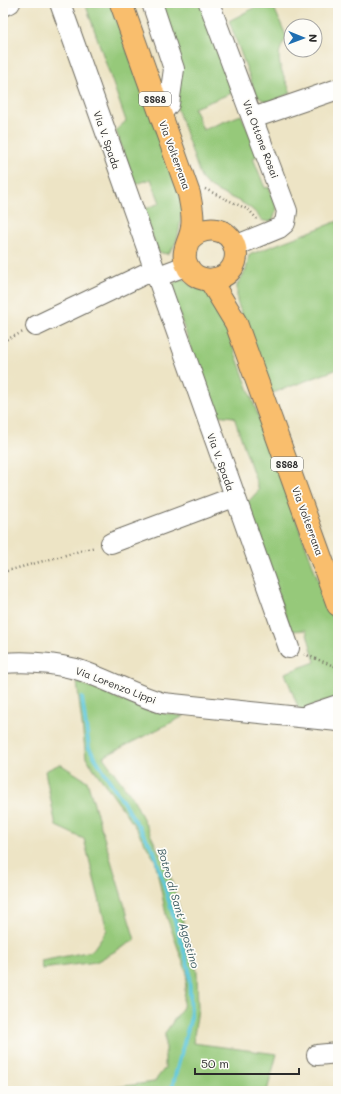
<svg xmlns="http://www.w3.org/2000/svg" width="341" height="1094" viewBox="0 0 341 1094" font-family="Mali,sans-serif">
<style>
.green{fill:#96c97a;stroke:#607a52}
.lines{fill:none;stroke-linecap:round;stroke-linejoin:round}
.stream{stroke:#5fc7db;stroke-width:4}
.minor-casing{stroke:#6f6c61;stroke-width:22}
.major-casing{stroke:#6f6c61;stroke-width:24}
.path{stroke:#6f6c61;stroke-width:2.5;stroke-dasharray:1 3;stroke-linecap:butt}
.minor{stroke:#fff;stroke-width:20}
.major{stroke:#f9be6d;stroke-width:22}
.labels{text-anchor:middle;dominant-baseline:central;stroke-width:3.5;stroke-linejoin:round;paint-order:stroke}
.shield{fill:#fdfcf7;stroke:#6a6a68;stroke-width:1}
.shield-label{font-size:9px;font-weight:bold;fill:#2b2b2b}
.street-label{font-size:10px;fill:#2b2b2b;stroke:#fdfcf7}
.water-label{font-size:11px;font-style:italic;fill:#3b5a60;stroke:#fdfcf7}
</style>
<rect width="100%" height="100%" fill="#fdfcf7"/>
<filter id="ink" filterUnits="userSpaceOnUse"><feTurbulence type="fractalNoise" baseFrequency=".025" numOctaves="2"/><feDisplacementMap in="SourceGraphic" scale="8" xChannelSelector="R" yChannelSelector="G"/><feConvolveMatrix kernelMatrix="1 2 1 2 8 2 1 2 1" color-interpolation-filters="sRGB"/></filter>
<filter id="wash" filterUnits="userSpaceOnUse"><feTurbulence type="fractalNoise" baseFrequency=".012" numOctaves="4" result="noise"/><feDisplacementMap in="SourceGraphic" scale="16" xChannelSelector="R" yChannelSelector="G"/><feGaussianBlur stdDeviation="0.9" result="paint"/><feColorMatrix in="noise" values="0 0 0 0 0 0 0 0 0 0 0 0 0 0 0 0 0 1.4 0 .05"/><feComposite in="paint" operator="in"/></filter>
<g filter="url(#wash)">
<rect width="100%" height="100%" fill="#ede4c5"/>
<g class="green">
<path d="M85 3H110L185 209 181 212C181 223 178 248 167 254L158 252 143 210 160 203 151 179 134 185 116 130 126 121Z"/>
<path d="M157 3H202L232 93 194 108 203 130 241 115 260 155 253 158 265 188 269 187 277 208 273 220 268 222 261 220C248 197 216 198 201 178L176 105Z"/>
<path d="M263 3H272L287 38C271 57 283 72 291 93L269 102 261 99 256 94 229 21Z"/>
<polygon points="338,221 338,369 270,394 237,301 237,285 246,270 249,255"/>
<path d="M183 278 193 287 209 292 221 314 338 634V697L299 710 285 673 315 662 306 630 291 631 246 504 259 490 234 417 215 415 172 294C173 285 173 280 183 278Z"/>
<polygon points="77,682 148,711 184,716 103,757 134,800 170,875 197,971 198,1009 193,1043 277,1054 267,1091 89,1091 154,1082 165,1068 165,1033 183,1007 187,973 166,915 155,860 132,822 86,758"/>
<polygon points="60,764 87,781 135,940 96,962 42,969 41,961 92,951 107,930 84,839 56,826 45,771"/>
</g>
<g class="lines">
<polyline class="stream" points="82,698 89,748 154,851 189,969 191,1017 171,1091"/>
</g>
</g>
<g filter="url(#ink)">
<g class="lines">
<defs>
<g id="minor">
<polyline points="60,3 289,648"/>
<polyline points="152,3 174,69 169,104 161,114"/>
<polyline points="209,3 287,211 285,223 279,228 235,246"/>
<polyline points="3,6 10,3"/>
<polyline points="253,118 338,89"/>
<polyline points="156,277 180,268 186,263"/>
<polyline points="36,326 153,270"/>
<polyline points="111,543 234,497"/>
<path d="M3 663C28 661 52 663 76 669 106 678 133 695 163 703L338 721"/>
<polyline points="308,715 338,705"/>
<polyline points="317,1055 338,1053"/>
</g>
<g id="major">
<path d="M121 3 189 194C191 205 194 216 192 227 191 240 181 250 186 263 197 293 243 279 235 248 229 225 202 225 189 240"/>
<polyline points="210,280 236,323 338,605"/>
</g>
</defs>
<use href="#minor" class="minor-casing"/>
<use href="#major" class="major-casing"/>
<g class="path">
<polyline points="205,189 249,210 257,219"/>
<polyline points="3,341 23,332"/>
<polyline points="3,572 95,547"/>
<polyline points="304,654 334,666 338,670"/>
</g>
<use href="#minor" class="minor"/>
<use href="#major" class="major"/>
</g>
</g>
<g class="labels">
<g class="shield">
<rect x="139" y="92" width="32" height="14" rx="3"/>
<rect x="271" y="457" width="32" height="14" rx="3"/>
</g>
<g class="shield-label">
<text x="155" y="99">SS68</text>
<text x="287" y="464">SS68</text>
</g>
<g class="street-label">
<text transform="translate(261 139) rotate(69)">Via Ottone Rosai</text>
<text transform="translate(107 140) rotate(71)">Via V. Spada</text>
<text transform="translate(175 155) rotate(70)">Via Volterrana</text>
<text transform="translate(221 462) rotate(70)">Via V. Spada</text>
<text transform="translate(308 521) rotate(70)">Via Volterrana</text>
<text transform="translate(116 685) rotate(21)">Via Lorenzo Lippi</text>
</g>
<g class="water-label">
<text transform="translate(179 908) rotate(74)">Botro di Sant' Agostino</text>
</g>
</g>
<rect width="341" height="1094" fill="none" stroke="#fdfcf7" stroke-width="16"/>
<g transform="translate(303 38) rotate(91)"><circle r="19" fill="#fdfcf7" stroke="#a9a8a5"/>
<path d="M0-3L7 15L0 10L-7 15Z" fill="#1f6fb2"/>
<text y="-6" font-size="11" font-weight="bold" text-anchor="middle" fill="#2b2b2b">N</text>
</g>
<path d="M195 1068v6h104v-6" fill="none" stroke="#2b2b2b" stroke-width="2"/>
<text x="201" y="1068" font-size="12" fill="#2b2b2b" stroke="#fdfcf7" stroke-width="3" paint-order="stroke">50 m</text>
</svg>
